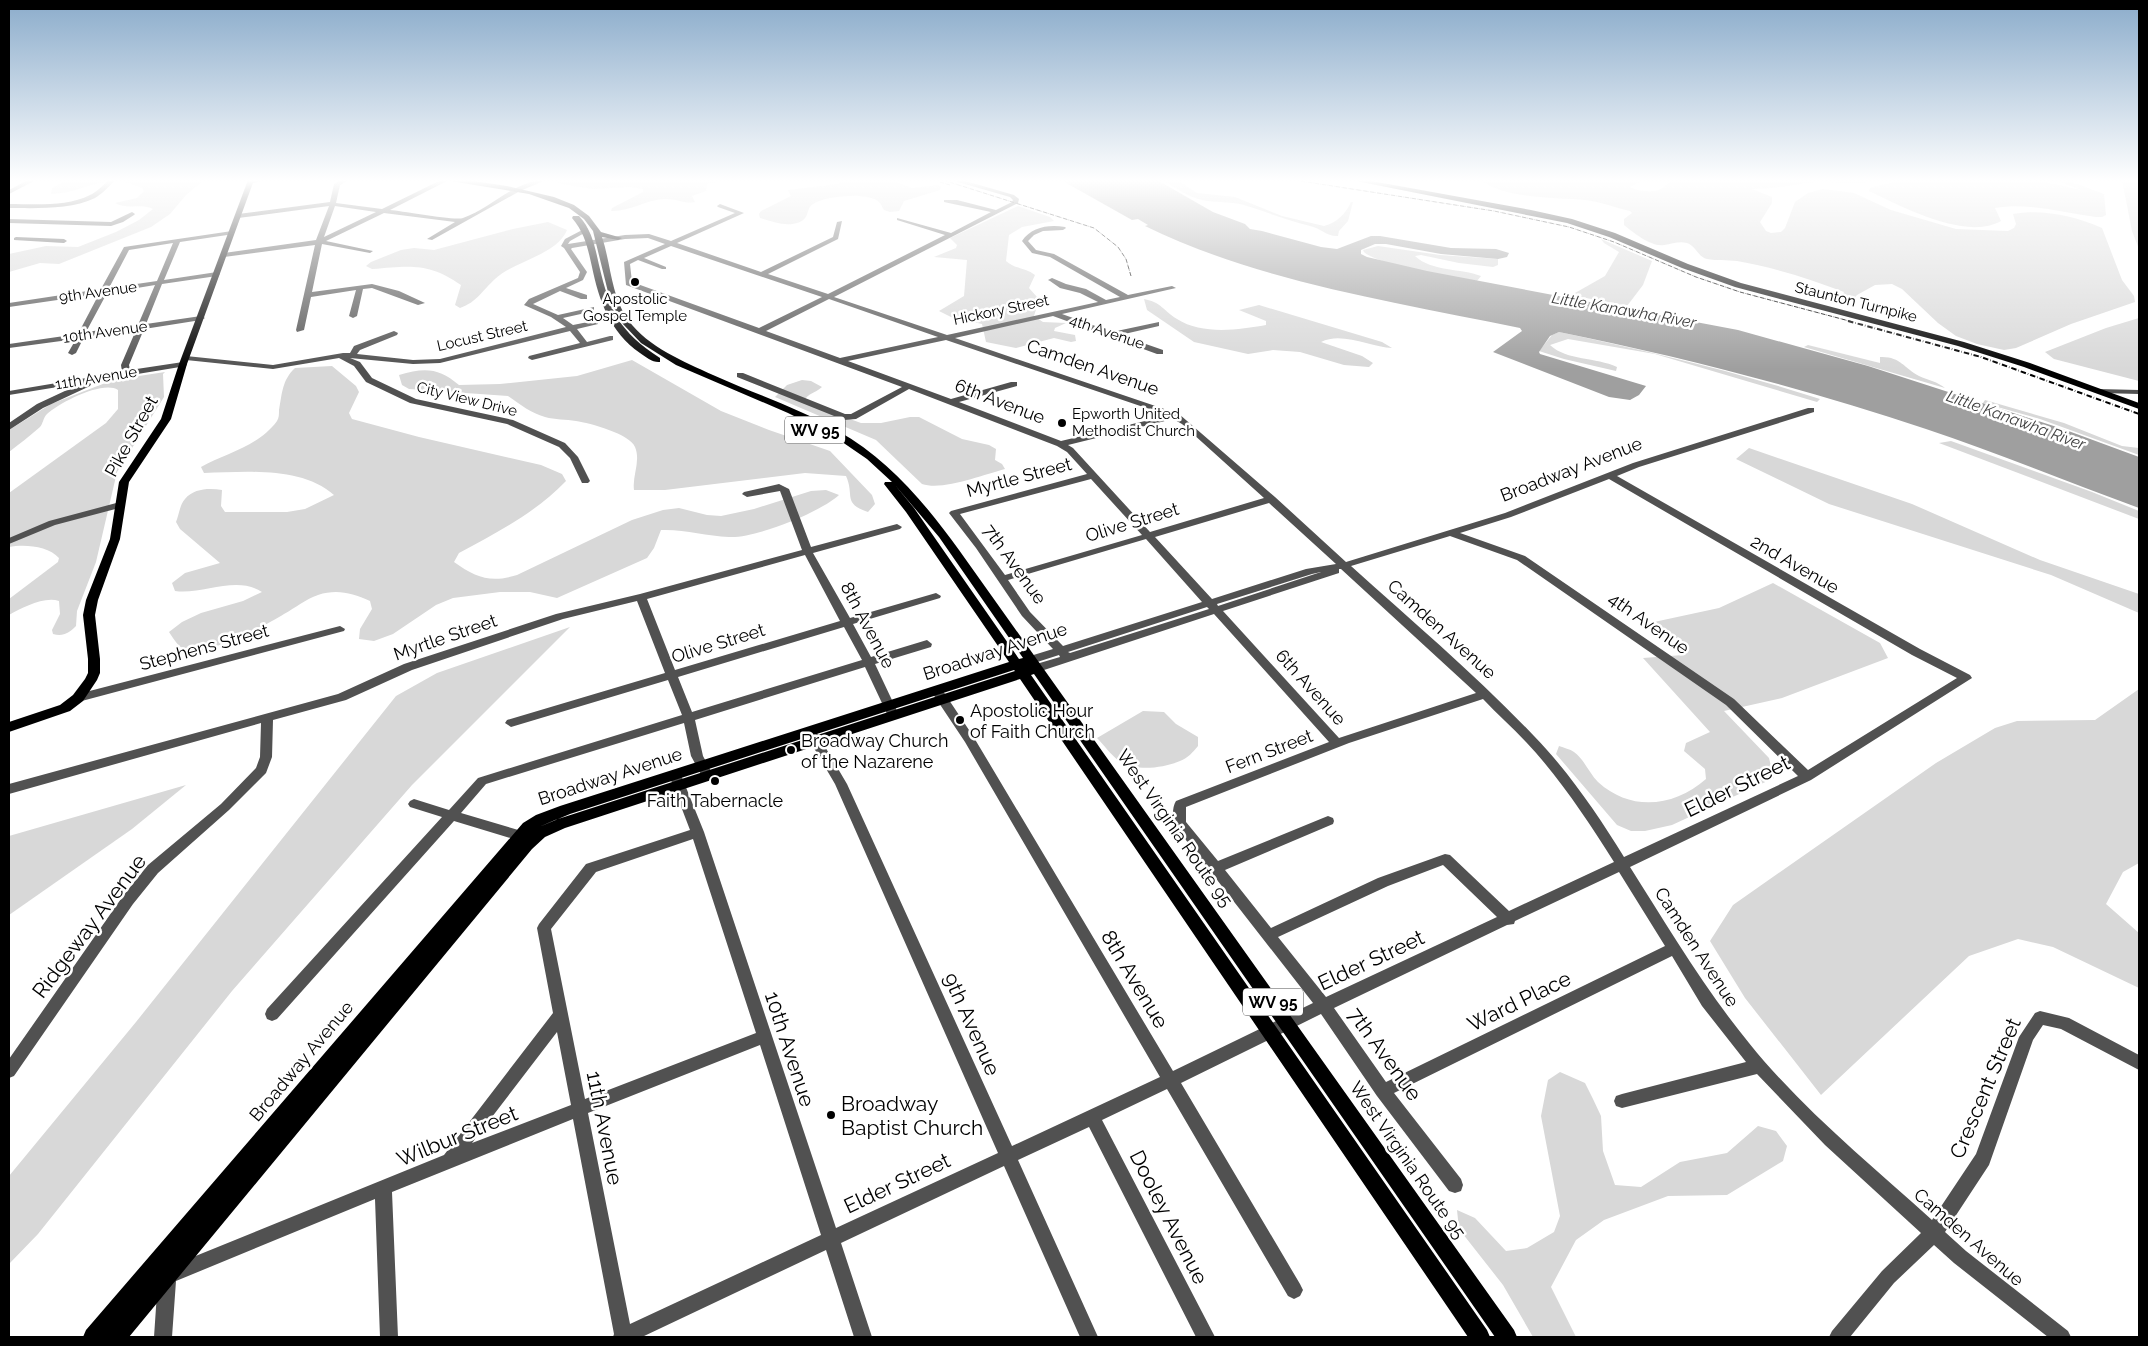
<svg xmlns="http://www.w3.org/2000/svg" width="2148" height="1346" viewBox="0 0 2148 1346" font-family="Raleway,sans-serif">
<style>
.green{fill:#d8d8d8}
.water{fill:#9f9f9f}
.lines{fill:none;stroke-linecap:round;stroke-linejoin:round}
.minor{fill:#515151;fill-rule:evenodd}
.major{fill:#000;fill-rule:evenodd}
.rail-far1{stroke:#000;stroke-width:1;stroke-dasharray:4.5 1 0.5 1;stroke-linecap:butt}
.rail{stroke:#000;stroke-width:2;stroke-dasharray:5.5 2 0.5 2;stroke-linecap:butt}
.poi-dot{fill:#000;stroke:#fff;stroke-width:2}
.labels{text-anchor:middle;dominant-baseline:central;stroke-width:5;stroke-linejoin:round;paint-order:stroke}
.far-street-label{font-size:15px;fill:#000;stroke:#fff}
.far-poi-label{font-size:15px;fill:#000;stroke:#fff}
.far-water-label{font-size:16px;font-style:italic;fill:#404040;stroke:#fff}
.shield{fill:#fff;stroke:#4c4c4c;stroke-width:1}
.shield-label{font-size:16px;font-weight:bold;fill:#000}
.street-label{font-size:18px;fill:#000;stroke:#fff}
.poi-label{font-size:18px;fill:#000;stroke:#fff;text-anchor:start}
.near-street-label{font-size:21px;fill:#000;stroke:#fff}
.near-poi-label{font-size:21px;fill:#000;stroke:#fff;text-anchor:start}
</style>
<rect width="100%" height="100%" fill="#fff"/>
<g class="green">
<path d="M204 180 186 195 170 214 151 227 59 264 40 263 9 272V254L46 246 78 247 116 232 139 220 153 209C141 203 127 210 115 203L137 198 144 191 142 188C136 186 130 183 124 182 98 178 76 194 51 194L52 188 65 181Z"/>
<path d="M562 180H729L707 184 706 191 692 196 695 202C684 204 675 198 664 199 645 200 629 212 611 211L612 208 643 192V189L630 187 592 189 556 183Z"/>
<path d="M843 180H891L912 188 938 185 941 187 940 190 904 201 899 211 890 212 884 210C882 208 882 205 880 203 870 191 825 196 813 204 805 209 811 219 797 223 785 227 771 221 760 218L759 214 761 211 791 196 788 190 838 184Z"/>
<path d="M1481 180H1643L1630 187C1637 191 1651 193 1659 190 1664 188 1667 183 1673 180H1877L1861 183 1815 182 1772 188 1752 189 1772 197V203L1760 222 1766 231 1771 233 1781 232 1785 228 1795 202 1808 193 1823 189 1854 193 1891 210 1956 229 2008 231 2014 228 2016 224 2013 214C2043 209 2074 216 2102 228L2122 280 2134 296 2135 302 2071 324 2016 348 2004 350 1977 344 1956 336 1938 323 1902 289 1892 284 1875 285 1857 295 1851 302H1844L1842 296 1844 292C1811 279 1772 267 1737 261 1727 260 1717 261 1707 259 1698 257 1696 246 1687 243 1679 241 1672 244 1664 245 1651 247 1634 233 1624 225V219L1632 213 1630 211C1616 208 1599 201 1585 200 1557 197 1503 199 1481 180Z"/>
<path d="M1924 180H2036L2081 190 2055 180H2066L2104 194 2106 215 2102 217H2096C2062 213 2029 202 1995 208L2001 221C1966 241 1903 207 1869 191L1870 188 1889 183Z"/>
<polygon points="2122,180 2139,180 2139,249 2132,231"/>
<path d="M1164 181 1180 182 1197 193 1235 197 1282 216 1324 226C1337 223 1346 213 1351 202H1353L1348 221 1339 231 1338 236C1328 237 1320 228 1310 226 1287 220 1266 212 1244 205 1230 201 1216 203 1202 200 1188 197 1176 188 1164 181Z"/>
<path d="M1018 206 1050 217 1054 221 1022 227 1009 235 1006 261C1015 269 1026 268 1035 275L1029 288 1037 297V306L1034 316 1043 322 1066 323 1055 328 1054 331 1075 335 1076 341 1071 342 1054 338 1016 348 986 342 982 324 951 317 939 311 964 296 967 260 934 257 956 248 957 245 950 238Z"/>
<path d="M548 222 567 230C557 255 514 261 495 279 482 291 477 302 460 308L455 305 461 285C428 262 410 266 372 269L366 266 371 262 401 250 414 248 434 250 513 229Z"/>
<polygon points="1601,239 1652,261 1643,285 1627,306 1576,296 1575,293 1605,276 1619,252 1604,243"/>
<path d="M1378 246 1440 255 1498 259V265L1493 267 1459 263 1421 255 1415 256C1432 272 1461 268 1481 276L1477 281C1455 277 1377 265 1364 252L1363 250Z"/>
<path d="M1144 299C1161 302 1164 311 1177 319 1202 335 1238 330 1266 325V321L1239 310 1259 305 1382 342 1392 348C1372 347 1341 331 1321 342L1362 356 1373 363 1369 367 1344 365 1300 352 1273 350 1248 354 1194 342 1147 310Z"/>
<polygon points="2139,318 2139,381 2054,359 2045,352 2106,328"/>
<path d="M1559 332C1647 351 1734 371 1820 399L1817 402 1655 354 1568 339 1550 345C1567 361 1596 357 1617 367L1616 371 1564 359 1539 351 1552 335Z"/>
<path d="M1808 345 1880 363V357C1900 356 1904 368 1919 376 1928 380 1938 382 1945 388L1804 347Z"/>
<path d="M632 360 721 411 769 430 830 451 872 495 875 504 868 512C842 503 855 496 846 476L805 473 665 490H634C632 476 641 461 635 447 630 434 590 423 576 421 566 419 555 420 545 417 531 413 521 405 508 396L409 389 402 385 399 375C425 367 439 368 459 385L500 384 577 376Z"/>
<path d="M332 366 356 386 359 392 349 413 352 419 419 437 541 465 562 474 566 481C535 513 498 532 459 553L454 562C476 578 491 583 517 575L632 520 663 510 679 508 707 515 721 516 754 509 811 491 826 490 839 495C821 512 754 539 729 537 706 536 684 529 661 530L654 548 647 558 557 598 530 592H500L453 598 436 605 393 634 374 641 359 639 360 629 372 609 370 601C352 593 337 589 318 595 306 599 295 608 284 614 265 626 213 652 191 652 181 651 174 640 169 632L182 622 201 613 243 601 262 592C236 575 203 595 175 591L172 583 185 573 220 563 180 529 176 522C179 515 180 504 185 499 194 488 210 488 222 490L221 506 225 512H287L305 509 334 495C301 466 245 472 204 473L201 467C226 453 259 446 277 421 279 418 279 414 279 410 282 394 282 380 295 368Z"/>
<path d="M165 372 163 374 164 397 117 472 96 562 77 611 76 626C69 633 63 637 53 634L52 630 60 614 59 601C44 596 22 608 9 615V599L58 562 59 558C48 546 25 544 9 547V493L106 423 118 409V390C103 380 59 403 47 414 43 418 43 424 40 427 30 436 19 444 9 452V430L51 404 113 380Z"/>
<path d="M802 380 811 381 822 387C814 394 809 392 803 402L861 423H881L910 417H919L962 439 989 445 996 449 995 460 1002 464 1005 469C982 475 943 491 922 484L876 440 775 397 787 385Z"/>
<polygon points="1985,400 2064,423 2122,446 2139,448 2139,455 2040,419 1983,403"/>
<polygon points="1951,441 2092,492 2139,511 2139,519 1939,443"/>
<polygon points="1749,448 1912,504 2040,560 2139,594 2139,613 2051,575 1829,504 1736,459"/>
<path d="M1773 583 1880 643 1888 658 1782 698 1724 711 1769 758 1774 778 1672 825 1645 831H1631L1617 825 1556 754 1559 746C1564 748 1570 749 1574 752 1584 759 1589 773 1598 782 1631 812 1674 807 1706 779L1705 769 1684 751 1686 743 1710 732 1643 658 1683 655 1689 650C1679 637 1664 633 1654 622L1719 608Z"/>
<polygon points="570,627 412,785 232,991 38,1234 9,1264 9,1176 136,1022 396,696 437,673"/>
<polygon points="2139,689 2139,863 2123,872 2106,904 2139,933 2139,988 2053,947 2018,939 1969,956 1821,1095 1745,998 1710,941 1733,905 1936,763 1995,728 2017,721 2095,720"/>
<path d="M1143 711 1164 712 1176 724 1198 737V746C1193 752 1188 758 1180 761 1164 768 1135 772 1119 761 1111 755 1104 745 1097 738Z"/>
<polygon points="186,785 132,829 9,915 9,836"/>
<polygon points="1560,1072 1585,1083 1593,1099 1601,1116 1603,1151 1615,1185 1641,1187 1680,1162 1727,1153 1758,1126 1776,1131 1787,1146 1783,1161 1727,1195 1668,1196 1604,1220 1576,1240 1551,1287 1576,1337 1533,1337 1503,1285 1459,1229 1457,1210 1475,1218 1506,1251 1527,1248 1554,1232 1560,1216 1541,1116 1548,1080"/>
</g>
<path class="water" d="M1061 180H1157L1213 212 1245 224 1250 229 1262 231 1321 247 1337 249 1371 236H1380L1451 248 1496 249 1509 253 1507 257 1498 259 1441 254 1386 244H1375L1361 250V254L1367 257 1427 271 1738 330 1868 366 2063 429 2139 457V508C2068 482 1997 453 1926 429 1806 389 1683 357 1559 332L1550 336 1539 352 1540 354 1646 386 1639 395 1630 400 1609 397 1493 352 1522 331 1520 328C1396 302 1259 282 1145 226L1148 225 1138 219 1132 220Z"/>
<g class="lines">
<g class="minor">
<polygon points="28,180 36,180 9,194 9,190"/>
<path d="M109 180H116C109 186 102 194 95 198 70 210 35 208 9 208V204C34 204 67 207 90 195 97 192 103 185 109 180Z"/>
<polygon points="249,180 265,180 250,184 247,182"/>
<path d="M340 180H349L340 185 336 203 382 209 441 180H449L390 210C402 211 455 221 463 218 491 209 514 180 546 180L520 191 432 240 427 239 455 222 384 213 326 241 373 251 370 253 322 244 312 292 372 284 399 291 425 303 418 305 372 288 363 289 357 316 353 318 349 316 356 290 311 297 304 330 297 332 296 330 315 245 224 257 221 255 224 253 316 240 329 206 238 218 235 216 238 214 330 202 334 184ZM335 206 376 212 324 237Z"/>
<path d="M951 180H962L1014 195 1019 199 1018 203 834 297 947 335 1098 302 1080 293 1060 288 1050 281 1048 280 1052 278 1066 284 1086 289 1106 300 1120 297 1050 257 1032 253 1022 241C1031 227 1049 224 1065 227L1066 228 1063 230 1043 231 1034 235 1028 241 1036 250 1054 254 1128 295 1172 286 1176 288 1062 314 1112 332 1159 322V326L1120 335 1163 350V354H1157L1053 316 955 338 1179 414 1275 497 1346 562 1505 513 1633 463 1808 408H1814V412L1639 467 1617 476 1920 649 1970 675 1972 678 1811 780 1630 867C1668 927 1704 988 1749 1043 1802 1109 1870 1164 1932 1220L1976 1154 2019 1037 2035 1013 2040 1011 2069 1018 2139 1055V1070L2061 1029 2043 1025 2033 1040 1989 1165 1945 1232 1966 1251 2068 1331 2071 1337H2048L1954 1263 1934 1245 1894 1283 1850 1337H1829L1832 1331 1882 1271 1921 1233 1825 1145 1757 1074 1622 1108 1616 1106 1614 1101 1616 1096 1622 1094 1746 1062 1702 1006 1672 956 1394 1093 1461 1179 1463 1185 1461 1191 1455 1193 1449 1191 1377 1096 1321 1014 1181 1083 1300 1284 1303 1290 1300 1296 1294 1299 1288 1296 1167 1089 1102 1120 1215 1337H1196L1089 1127 1018 1160 1098 1337H1080L1004 1166 841 1243 872 1337H854L826 1250 642 1337H613L614 1334 573 1119 392 1192 398 1337H380L375 1199 176 1281 172 1337H154L158 1278 161 1272 166 1268 444 1155 553 1013 537 928 539 924 586 864 690 830 669 775 671 772H679L681 775 704 832 836 1228 998 1153 835 784 804 731 806 728H814L847 784 1012 1146 1160 1077 965 742 931 691 933 688H941L973 736 1173 1071 1313 1003 1175 826C1172 820 1172 807 1176 801L1329 742 1214 614 1041 671H1033L1031 668 1033 665 1060 657 1059 655 1031 664 1027 663 1025 660 1027 657 1053 649 1022 616 976 548 949 513 951 511 1087 474 1067 452 1057 446 909 389 856 419 844 420 737 377V373H743L845 414H851L902 387 626 285 624 262 665 244 648 238 625 239 572 248 571 249 587 272 583 280 566 288 587 295V299H581L560 291 533 304 558 315 594 307V311L563 318 573 325 598 320V324L577 329 587 342 610 336H613V340L532 360 528 358 529 356 580 343 570 331 440 363 413 364 350 358 360 362 372 378 416 399 513 420 565 443 578 457 590 481 588 483H582L570 458 559 447 507 424 410 403 366 382 354 366 339 358 273 369 186 360 182 358 186 356 273 365 343 353H350L354 346 394 331 398 333 397 335 360 350 357 354 413 360 440 359 566 327 551 317 524 305 529 299 578 278 580 272 564 248 561 246 565 239 586 228 588 229V231L570 241 568 244 625 235 649 234 671 241 735 213 718 207 717 206 720 204 744 213 677 243 761 272 833 237 837 222 842 221 838 239 768 274 828 294 945 235 897 220V218L951 233 991 212 944 202V200H957L996 210 1012 202 1013 200 1010 197ZM671 246 822 297 759 328 632 282 630 264 638 260 662 269H666V267L644 258ZM829 299 938 337 840 358 766 331ZM946 340 1158 412 1166 416 1061 441 959 402 1017 386V382H1011L951 399 848 361ZM1173 419 1182 424 1264 498 1150 532 1073 448 1068 445ZM1091 479 1142 535 1005 575 960 514ZM1609 479 1912 655 1957 678 1808 770 1734 699 1525 556 1460 533 1511 517ZM1269 503 1336 564 1306 569 1212 599 1155 537ZM1450 536 1517 560 1726 705 1798 776 1624 857C1598 815 1569 772 1534 736 1477 676 1413 622 1351 566ZM1146 539 1202 602 1063 646 1030 612 1008 580ZM1339 569H1341L1476 693 1339 738 1223 611 1339 573ZM1321 572 1218 606 1217 604 1312 574ZM1207 607 1209 609 1070 653 1068 652ZM1483 699C1497 714 1512 727 1526 742 1560 778 1588 821 1614 862L1509 911 1450 855 1445 854 1378 878 1271 928 1225 870 1333 824 1334 821 1333 818 1328 816 1323 818 1218 861 1186 822V807L1349 743ZM693 839 756 1033 585 1099 551 929 596 872ZM1443 865 1497 917 1326 997 1278 937 1388 886ZM1619 872 1665 946 1386 1082 1334 1008 1507 925 1514 924 1515 921ZM557 1032 571 1105 472 1143ZM760 1045 821 1235 630 1324 588 1113Z"/>
<polygon points="132,212 135,214 134,215 123,222 111,226 9,223 9,219 111,222"/>
<path d="M232 231 234 232V234L180 242 164 280 217 272 220 274 217 276 162 284 146 324 201 316 205 318 201 320 144 329 129 365 130 370 183 362 187 364 186 366 89 382 91 384 90 386 43 408 9 430V423L37 404 82 383 9 395V391L122 372 121 365 136 330 84 337 76 353 72 355 68 353 76 339 9 348V344L78 334 99 294 9 307V303L101 289 124 247ZM173 243 157 281 109 288 129 250ZM155 285 138 325 86 332 107 293Z"/>
<polygon points="16,237 64,239 67,241 64,243 14,240 14,238"/>
<polygon points="2097,389 2139,390 2139,394 2100,393 2096,391"/>
<path d="M779 484 789 489 811 547 897 524 902 527 900 529 813 553 850 618 936 593 941 596 940 598 853 624 871 657 927 640 932 644 931 647 875 664 899 715 897 718H889L865 667 695 720 703 756 713 775 711 778H703L691 756 684 723 486 784 461 813 532 834 534 838 532 842 527 843 454 821 277 1019 272 1021 267 1019 265 1014 267 1009 442 817 410 807 408 804 410 801 414 799 449 810 478 778 682 715 668 680 511 727 505 723 507 720 665 673 637 601 563 619 412 670 346 700 273 720 272 757 266 773 229 810 158 873 133 904 14 1076 9 1078V1059L123 896 148 865 221 804 256 768 260 757 261 723 9 794V784L338 694 404 664 556 614 640 594 802 550 780 491 747 497 742 494 744 492ZM805 555 840 621 675 670 647 599ZM844 627 862 660 692 712 678 677Z"/>
<polygon points="120,502 123,503 123,507 55,525 9,544 9,538 49,521"/>
<polygon points="340,626 345,629 344,631 78,702 72,698 78,694"/>
</g>
<g class="major">
<polygon points="248,180 254,180 187,364 171,419 129,482 120,539 98,600 95,615 100,659 100,673 97,680 83,701 70,711 9,732 9,722 60,705 73,695 85,679 88,673 88,659 83,615 86,600 110,539 119,482 161,419 179,364"/>
<path d="M444 180H467L507 186 554 197 574 205 589 216 601 232 622 238 618 240 602 237C611 264 611 296 628 320 649 348 683 361 713 375 755 394 799 408 838 431 888 459 925 503 959 550L1514 1330 1517 1337H1495L1034 674 1031 675 1487 1330 1490 1337H1468L1020 679 565 828 545 837 532 849 129 1337H83L86 1330 523 823 536 815 560 806 1009 662 906 512 884 484 885 482H892L867 459 832 435 788 413 676 365 641 343 622 323 610 300 593 231 584 219 569 208 529 194ZM895 485 939 537 1023 658 1019 659 914 508ZM1014 670 1015 671 555 820 539 827 570 814Z"/>
<polygon points="1351,180 1366,180 1531,210 1572,219 1615,233 1688,264 1741,283 1964,342 2030,363 2139,403 2139,409 2024,367 1958,346 1735,287 1682,268 1609,237 1567,223"/>
<path d="M573 216H579C592 230 595 247 599 265 610 312 619 331 660 358V362C653 363 646 357 640 353 610 332 599 301 592 267 588 249 585 233 572 218Z"/>
</g>
<g class="rail-far1">
<polyline points="933,180 950,185"/>
<polyline points="943,180 1094,228 1118,247 1126,259 1131,276"/>
<polyline points="1294,180 1494,211 1569,227 1614,242 1696,277 1740,292 1853,322"/>
</g>
<polyline class="rail" points="1848,321 1981,357 2139,414"/>
</g>
<linearGradient id="sky" x2="0" y2="1"><stop stop-color="#8baccb"/><stop offset="0.49" stop-color="#fff"/><stop offset="1" stop-color="#fff" stop-opacity="0"/></linearGradient>
<rect width="2148" height="369" fill="url(#sky)"/>
<g class="poi-dot">
<circle cx="635" cy="282" r="5"/>
<circle cx="1062" cy="423" r="5"/>
<circle cx="960" cy="720" r="5"/>
<circle cx="791" cy="750" r="5"/>
<circle cx="715" cy="781" r="5"/>
<circle cx="831" cy="1115" r="5"/>
</g>
<g class="labels">
<g class="far-street-label">
<text transform="translate(98 292) rotate(-8)">9th Avenue</text>
<text transform="translate(1856 302) rotate(14)">Staunton Turnpike</text>
<text transform="translate(1001 310) rotate(-12)">Hickory Street</text>
<text transform="translate(105 332) rotate(-8)">10th Avenue</text>
<text transform="translate(1107 332) rotate(19)">4th Avenue</text>
<text transform="translate(482 336) rotate(-13)">Locust Street</text>
<text transform="translate(96 378) rotate(-9)">11th Avenue</text>
<text transform="translate(467 399) rotate(14)">City View Drive</text>
</g>
<g class="far-poi-label">
<text x="635" y="299">Apostolic<tspan x="635" dy="17">Gospel Temple</tspan></text>
<text x="1072" y="414" text-anchor="start">Epworth United<tspan x="1072" dy="17">Methodist Church</tspan></text>
</g>
<g class="far-water-label">
<text transform="translate(1624 310) rotate(10)">Little Kanawha River</text>
<text transform="translate(2016 420) rotate(20)">Little Kanawha River</text>
</g>
<g class="shield">
<rect x="785" y="416.5" width="60" height="27" rx="4"/>
<rect x="1243" y="988.5" width="60" height="27" rx="4"/>
</g>
<g class="shield-label">
<text x="815" y="430">WV 95</text>
<text x="1273" y="1002">WV 95</text>
</g>
<g class="street-label">
<text transform="translate(1093 367) rotate(19)">Camden Avenue</text>
<text transform="translate(1000 401) rotate(21)">6th Avenue</text>
<text transform="translate(131 436) rotate(-61)">Pike Street</text>
<text transform="translate(1571 469) rotate(-21)">Broadway Avenue</text>
<text transform="translate(1019 477) rotate(-15)">Myrtle Street</text>
<text transform="translate(1132 522) rotate(-17)">Olive Street</text>
<text transform="translate(1015 564) rotate(54)">7th Avenue</text>
<text transform="translate(1795 564) rotate(30)">2nd Avenue</text>
<text transform="translate(1649 623) rotate(35)">4th Avenue</text>
<text transform="translate(868 625) rotate(62)">8th Avenue</text>
<text transform="translate(1442 629) rotate(42)">Camden Avenue</text>
<text transform="translate(445 637) rotate(-19)">Myrtle Street</text>
<text transform="translate(718 643) rotate(-17)">Olive Street</text>
<text transform="translate(204 647) rotate(-15)">Stephens Street</text>
<text transform="translate(995 651) rotate(-18)">Broadway Avenue</text>
<text transform="translate(1311 687) rotate(48)">6th Avenue</text>
<text transform="translate(1269 751) rotate(-21)">Fern Street</text>
<text transform="translate(610 776) rotate(-18)">Broadway Avenue</text>
<text transform="translate(1175 828) rotate(55)">West Virginia Route 95</text>
<text transform="translate(1697 947) rotate(57)">Camden Avenue</text>
<text transform="translate(301 1061) rotate(-50)">Broadway Avenue</text>
<text transform="translate(1408 1160) rotate(55)">West Virginia Route 95</text>
<text transform="translate(1969 1237) rotate(41)">Camden Avenue</text>
</g>
<g class="poi-label">
<text x="970" y="710">Apostolic Hour<tspan x="970" dy="21">of Faith Church</tspan></text>
<text x="801" y="740">Broadway Church<tspan x="801" dy="21">of the Nazarene</tspan></text>
<text x="715" y="800" text-anchor="middle">Faith Tabernacle</text>
</g>
<g class="near-street-label">
<text transform="translate(1737 786) rotate(-26)">Elder Street</text>
<text transform="translate(89 926) rotate(-53)">Ridgeway Avenue</text>
<text transform="translate(1371 960) rotate(-25)">Elder Street</text>
<text transform="translate(1135 979) rotate(59)">8th Avenue</text>
<text transform="translate(1519 1001) rotate(-26)">Ward Place</text>
<text transform="translate(972 1024) rotate(66)">9th Avenue</text>
<text transform="translate(790 1049) rotate(72)">10th Avenue</text>
<text transform="translate(1385 1054) rotate(54)">7th Avenue</text>
<text transform="translate(1985 1088) rotate(-67)">Crescent Street</text>
<text transform="translate(605 1128) rotate(79)">11th Avenue</text>
<text transform="translate(457 1136) rotate(-22)">Wilbur Street</text>
<text transform="translate(897 1183) rotate(-25)">Elder Street</text>
<text transform="translate(1169 1217) rotate(63)">Dooley Avenue</text>
</g>
<g class="near-poi-label">
<text x="841" y="1103">Broadway<tspan x="841" dy="24">Baptist Church</tspan></text>
</g>
</g>
<rect width="2148" height="1346" fill="none" stroke="#000000" stroke-width="20"/>
</svg>
